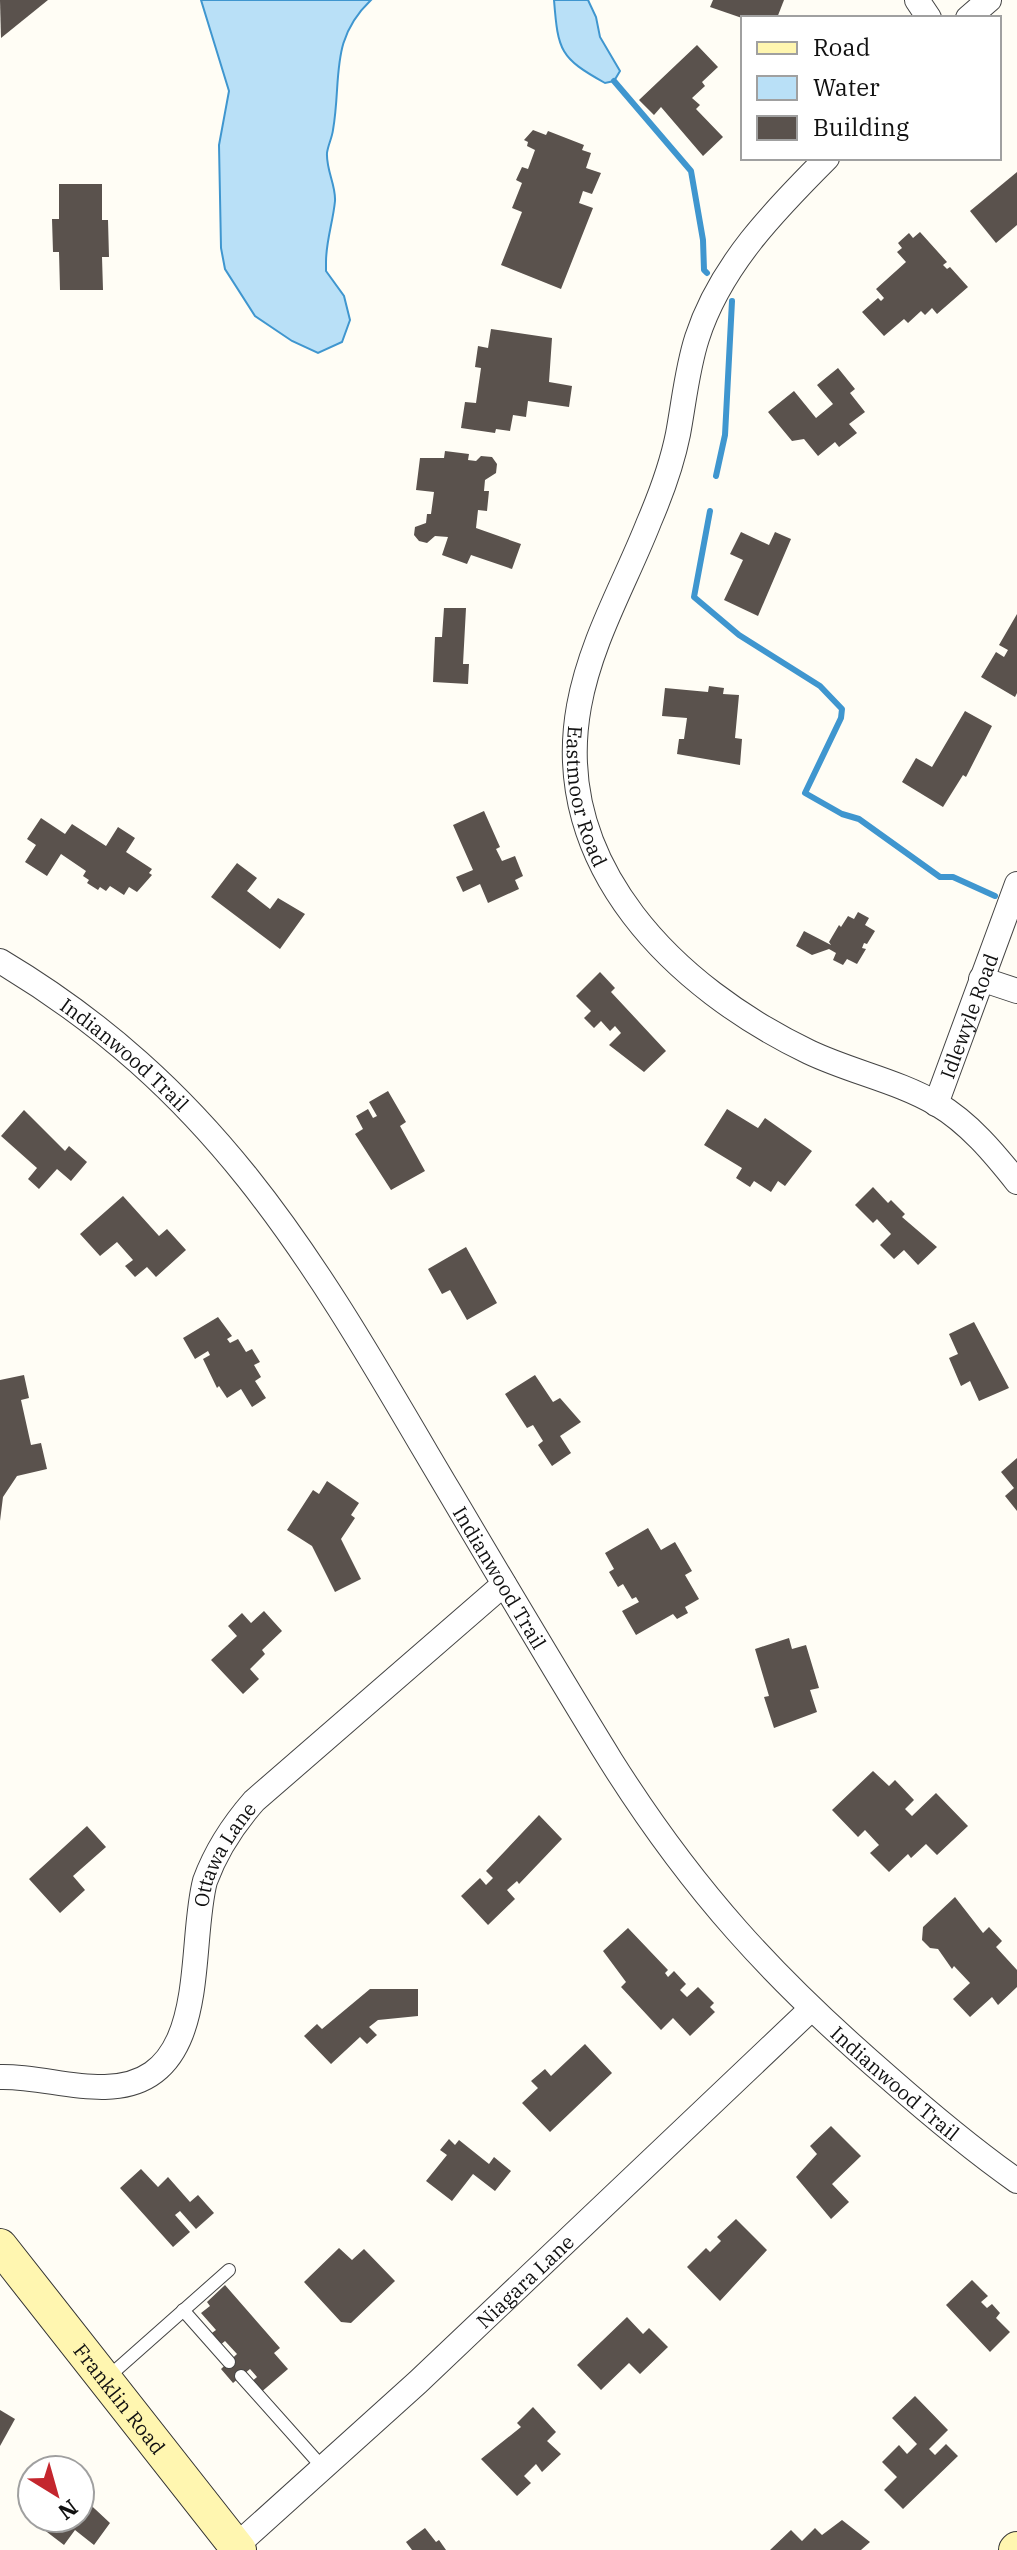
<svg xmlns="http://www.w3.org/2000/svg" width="1017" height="2550" viewBox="0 0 1017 2550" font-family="'IBM Plex Serif',serif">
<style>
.water{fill:#b9e0f7;stroke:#3f96cf;stroke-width:2}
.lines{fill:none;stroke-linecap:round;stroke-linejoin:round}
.stream{stroke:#3f96cf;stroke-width:6}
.building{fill:#5a524d}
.lane-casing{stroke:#444;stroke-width:14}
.street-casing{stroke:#444;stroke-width:26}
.secondary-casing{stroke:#333;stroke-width:36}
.lane{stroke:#fff;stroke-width:12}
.street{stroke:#fff;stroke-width:24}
.secondary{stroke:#fff6b0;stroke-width:34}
.labels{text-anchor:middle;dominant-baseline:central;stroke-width:8;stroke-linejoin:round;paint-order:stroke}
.street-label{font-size:20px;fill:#111;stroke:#fff}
</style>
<rect width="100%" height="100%" fill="#fffdf5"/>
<g class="water">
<path d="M201 0H371C329 40 342 78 333 130 332 138 328 145 327 153 326 170 336 185 335 201 333 222 326 241 326 262V271L344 296 350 320 342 342 318 353 292 341 255 316 225 269 221 248 219 145 229 91Z"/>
<path d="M554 0H588L596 17 600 37 620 71 614 81 605 83C560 58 558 51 554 0Z"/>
</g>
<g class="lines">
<g class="stream">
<polyline points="614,81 691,171 703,240 704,270 707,273"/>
<polyline points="716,476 725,435 732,301"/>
<polyline points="710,511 694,597 739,635 820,686 842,709 841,718 805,793 842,814 859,819 940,877 953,877 995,896"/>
</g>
</g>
<g class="building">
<polygon points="0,0 48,0 1,38"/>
<polygon points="713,0 784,0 777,18 742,18 710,7"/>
<polygon points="697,45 718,67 702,82 705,86 692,98 700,105 696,109 723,137 703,156 661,107 654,115 639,100"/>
<polygon points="533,130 546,135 548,131 584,145 582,150 591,153 586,168 601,173 592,194 583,191 579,203 593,208 561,289 501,265 522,212 512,208 522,183 516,180 522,167 528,169 535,150 527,146 528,142 524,140"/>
<polygon points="1017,172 1017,225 996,243 970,211"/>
<polygon points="59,184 102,184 102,220 108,220 109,257 102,257 103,290 60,290 59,252 53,252 52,219 59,219"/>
<polygon points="920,232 947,262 943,265 947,269 950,267 968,287 937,314 932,308 925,315 921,311 908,323 904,319 884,336 862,312 878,298 881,301 884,298 876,289 906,262 897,252 902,248 898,243 909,233 913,238"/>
<polygon points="491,329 552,338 549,382 572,386 569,407 528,401 526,417 513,415 510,431 496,429 495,433 461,428 465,402 476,403 481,368 475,367 478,346 488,348"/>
<polygon points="838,368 855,389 850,393 865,412 849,424 857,433 839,447 835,442 818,456 804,439 792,441 768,412 794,391 816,418 833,404 817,385"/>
<polygon points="445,451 469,454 468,460 476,461 481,456 492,457 497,464 496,473 485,480 484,491 489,491 487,511 478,510 476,528 521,544 512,569 471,555 467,564 442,555 448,537 435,536 427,543 419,541 414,535 415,527 426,523 427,514 431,514 434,492 416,490 420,458 444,458"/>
<polygon points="741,532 769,545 775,532 791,539 758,616 724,600 743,560 730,554"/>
<polygon points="444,608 466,608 463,664 469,664 468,684 433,682 435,637 442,637"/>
<polygon points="1017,614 1017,693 1015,697 981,677 996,652 1004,657 1008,650 999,645"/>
<polygon points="709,686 724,688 723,694 739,695 735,738 742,739 740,765 677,754 679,739 684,739 687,718 662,716 665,688 708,692"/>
<polygon points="965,711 992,726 966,777 963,775 943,807 902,782 916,758 932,767"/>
<polygon points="484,811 500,847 496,849 502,861 515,856 523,876 515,880 519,889 488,903 480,884 463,892 456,877 473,870 453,825"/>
<polygon points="41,818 65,834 72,824 106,846 118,827 135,838 126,852 152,869 149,873 152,875 137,892 129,887 124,895 110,886 106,891 100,887 98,890 87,883 89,880 83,876 86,871 61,854 47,876 25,862 36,845 27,839"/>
<polygon points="237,863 257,878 247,891 270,909 278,898 305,914 280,949 211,897"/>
<polygon points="858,912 869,918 865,925 875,931 867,944 864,943 862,948 866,949 857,964 847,959 843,965 833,960 836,953 829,949 812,955 796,946 804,931 831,945 829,942 839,925 841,927 848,916 854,919"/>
<polygon points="600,972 615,988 611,992 666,1051 644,1072 609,1045 621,1033 615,1026 610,1031 601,1021 594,1028 584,1018 591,1011 576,996"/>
<polygon points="388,1091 406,1122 400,1126 425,1171 391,1190 355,1134 363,1129 356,1116 368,1109 373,1118 377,1116 369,1102"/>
<polygon points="727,1109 758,1128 765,1118 812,1151 785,1186 778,1181 771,1192 754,1181 750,1187 736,1178 742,1168 704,1145"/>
<polygon points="24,1110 65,1151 69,1146 87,1162 71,1181 57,1169 39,1189 28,1179 37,1168 1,1136"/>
<polygon points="873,1187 888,1203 891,1200 905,1214 902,1217 937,1247 918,1265 904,1250 894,1259 880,1245 891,1234 877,1219 873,1223 855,1205"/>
<polygon points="123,1196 159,1236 167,1229 186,1250 156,1277 147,1267 135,1277 125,1266 133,1260 117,1242 100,1256 80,1234"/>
<polygon points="466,1247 497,1303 467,1320 450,1290 442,1294 428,1269"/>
<polygon points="218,1317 232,1336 227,1339 230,1343 238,1339 246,1352 252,1349 260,1362 254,1365 261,1377 255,1381 266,1398 252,1407 241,1389 227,1398 219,1386 217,1388 203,1359 210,1355 208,1351 195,1359 183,1338"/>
<polygon points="974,1322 1009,1388 979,1401 970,1381 961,1386 949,1358 958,1354 949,1334"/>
<polygon points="24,1375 29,1398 21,1400 31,1445 41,1443 47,1469 17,1476 3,1497 0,1521 0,1380"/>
<polygon points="535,1375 553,1402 560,1398 581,1422 560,1436 571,1453 552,1466 538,1445 543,1441 533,1425 527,1428 505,1394"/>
<polygon points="1017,1458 1017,1511 1005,1496 1014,1488 1001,1472"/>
<polygon points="327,1481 359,1503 351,1515 355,1518 341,1539 361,1579 335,1592 312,1546 287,1530 313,1490 319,1494"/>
<polygon points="648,1528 661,1550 675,1542 692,1571 685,1575 699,1599 685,1607 688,1613 677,1619 673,1614 636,1635 622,1611 639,1602 636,1597 632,1599 623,1584 618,1587 609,1572 614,1569 605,1553"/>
<polygon points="264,1611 282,1631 262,1650 265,1654 250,1669 259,1679 243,1694 211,1660 237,1636 228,1626 242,1613 251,1623"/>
<polygon points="789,1638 792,1649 806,1645 819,1688 810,1690 817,1712 774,1728 764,1697 769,1696 755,1649"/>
<polygon points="873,1771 889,1786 895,1780 914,1800 905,1809 912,1816 936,1793 968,1826 937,1855 926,1844 911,1858 908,1854 889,1872 870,1853 879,1845 865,1830 858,1837 832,1810"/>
<polygon points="539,1815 562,1839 519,1884 517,1881 507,1890 515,1899 488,1925 461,1896 480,1878 486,1885 493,1878 486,1871"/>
<polygon points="87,1826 106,1847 73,1876 85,1890 60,1913 29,1879"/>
<polygon points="955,1897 983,1933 989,1927 1002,1941 996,1947 1017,1970 1017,1987 998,2005 992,1997 970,2017 953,1999 970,1983 954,1966 952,1969 938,1949 930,1948 922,1940 923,1927"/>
<polygon points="628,1928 668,1970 665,1973 668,1977 674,1971 686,1984 680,1990 687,1997 698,1987 714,2003 710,2007 715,2012 690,2036 673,2018 661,2030 621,1987 626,1982 603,1951"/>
<polygon points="370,1989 418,1989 418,2016 378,2020 369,2027 377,2035 367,2044 360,2037 331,2064 304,2036 317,2024 322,2029"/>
<polygon points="585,2044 612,2073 550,2132 522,2103 538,2088 531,2081 545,2069 551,2076"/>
<polygon points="831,2126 861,2156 832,2184 849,2202 831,2219 796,2177 817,2154 810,2146"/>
<polygon points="449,2139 455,2145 459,2140 489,2164 494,2157 511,2171 495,2191 473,2174 452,2201 426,2181 447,2155 440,2150"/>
<polygon points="141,2169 158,2187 168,2177 190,2202 198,2195 214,2213 196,2229 180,2211 175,2215 190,2232 173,2247 120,2188"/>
<polygon points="736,2219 767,2250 720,2301 687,2267 706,2248 710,2252 721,2241 717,2237"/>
<polygon points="339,2248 352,2260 364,2249 395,2281 351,2323 341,2322 304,2282"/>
<polygon points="972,2280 988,2296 981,2302 987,2308 992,2304 1000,2313 996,2318 1010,2332 990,2352 946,2305"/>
<polygon points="225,2285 280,2348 274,2353 288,2369 259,2394 250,2383 257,2377 250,2369 233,2383 221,2369 237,2354 225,2341 219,2346 209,2335 216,2330 201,2313 210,2306 207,2302"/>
<polygon points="627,2317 643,2334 649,2328 668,2347 640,2374 629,2363 601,2390 577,2365"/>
<polygon points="915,2396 948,2430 929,2449 935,2455 946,2444 958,2456 903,2509 884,2490 897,2477 882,2462 899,2445 907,2454 917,2444 892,2418"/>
<polygon points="533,2407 556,2432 547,2441 561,2454 542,2472 536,2464 524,2476 531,2483 517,2496 481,2459 521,2427 517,2423"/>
<polygon points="0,2410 15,2419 0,2446"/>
<polygon points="80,2495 110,2523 94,2545 75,2530 64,2545 43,2529 51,2518 80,2518"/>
<polygon points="842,2520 870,2542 861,2550 770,2550 791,2530 802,2541 815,2528 822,2535"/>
<polygon points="425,2528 436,2542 439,2540 446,2550 412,2550 406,2542"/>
</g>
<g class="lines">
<defs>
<g id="lane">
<polyline points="183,2310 229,2362"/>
<polyline points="241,2376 324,2469"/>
<polyline points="107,2378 229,2270"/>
</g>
<g id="street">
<polyline points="917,0 929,18"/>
<polyline points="968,18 989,0"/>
<path id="s1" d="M827 158C775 210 720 266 697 338 687 369 684 402 678 434 672 464 661 494 649 522 625 583 591 640 579 706 550 866 676 988 809 1052 851 1072 898 1081 937 1104 969 1123 994 1153 1017 1182"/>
<path id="s2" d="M0 961C211 1087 307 1249 427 1454 488 1557 548 1659 611 1761 693 1891 773 1978 889 2078 930 2114 973 2150 1017 2181"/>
<polyline points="981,979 1017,991"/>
<path id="s3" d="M936 1104 1017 884"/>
<path id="s4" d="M0 2077C35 2076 70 2088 105 2087 212 2085 187 1950 205 1881 216 1851 233 1825 254 1801L504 1584"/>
<path id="s5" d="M236 2546 418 2382 810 2010"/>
</g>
<g id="secondary">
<path id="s6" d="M0 2246 239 2550"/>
<polyline points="1016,2550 1017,2549"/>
</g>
</defs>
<use href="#lane" class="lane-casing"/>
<use href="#street" class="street-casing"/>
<use href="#secondary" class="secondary-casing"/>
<use href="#lane" class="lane"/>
<use href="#street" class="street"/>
<use href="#secondary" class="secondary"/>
</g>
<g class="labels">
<g class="street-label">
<text stroke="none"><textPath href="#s1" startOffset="704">Eastmoor Road</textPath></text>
<text stroke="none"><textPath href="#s3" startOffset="94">Idlewyle Road</textPath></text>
<text stroke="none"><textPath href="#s2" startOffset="156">Indianwood Trail</textPath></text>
<text stroke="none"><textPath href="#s2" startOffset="804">Indianwood Trail</textPath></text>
<text stroke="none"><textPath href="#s4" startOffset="392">Ottawa Lane</textPath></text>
<text stroke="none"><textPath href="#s2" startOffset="1450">Indianwood Trail</textPath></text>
<text stroke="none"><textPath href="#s5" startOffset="392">Niagara Lane</textPath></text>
<text stroke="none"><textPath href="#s6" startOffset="194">Franklin Road</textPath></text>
</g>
</g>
<rect x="741" y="16" width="260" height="144" fill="#ffffff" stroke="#a0a0a0" stroke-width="2"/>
<rect x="757" y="42" width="40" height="12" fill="#fff6b0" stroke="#a0a0a0" stroke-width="2"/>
<text x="813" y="56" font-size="24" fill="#111111">Road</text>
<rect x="757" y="76" width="40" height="24" fill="#b9e0f7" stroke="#a0a0a0" stroke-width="2"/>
<text x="813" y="96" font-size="24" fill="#111111">Water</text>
<rect x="757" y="116" width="40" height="24" fill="#5a524d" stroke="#a0a0a0" stroke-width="2"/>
<text x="813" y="136" font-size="24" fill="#111111">Building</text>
<g transform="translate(56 2494) rotate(143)"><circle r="38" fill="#ffffff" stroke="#a0a0a0" stroke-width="2"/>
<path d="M0-6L14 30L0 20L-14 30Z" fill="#c4262e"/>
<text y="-12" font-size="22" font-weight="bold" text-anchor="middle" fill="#111111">N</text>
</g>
</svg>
